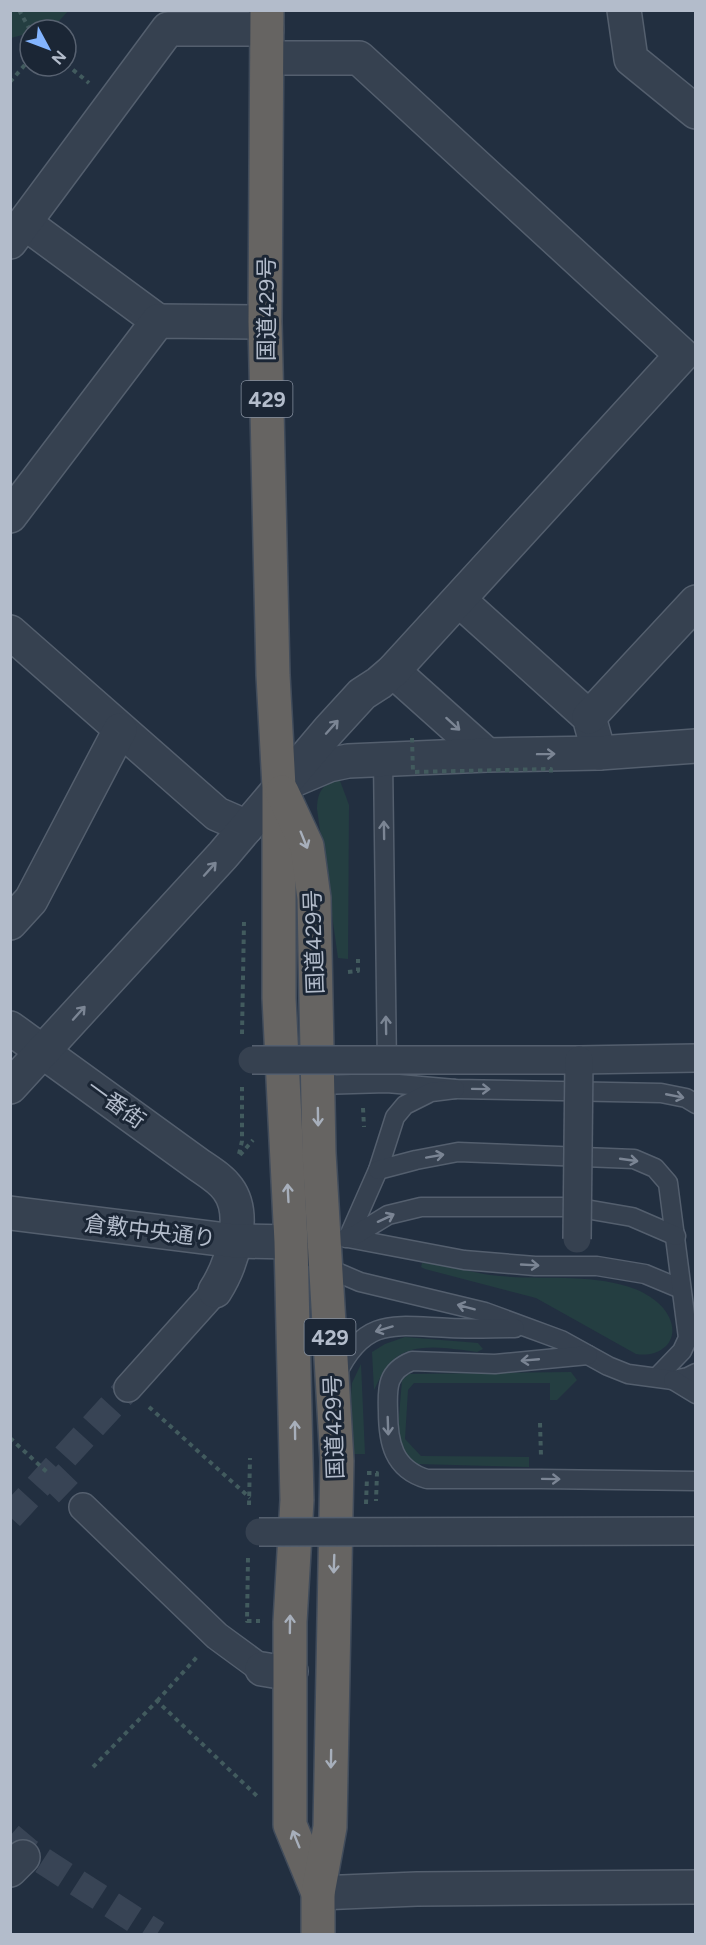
<svg xmlns="http://www.w3.org/2000/svg" width="706" height="1945" viewBox="0 0 706 1945" font-family="Figtree,'Noto Sans JP',sans-serif">
<style>
.green{fill:#243e41}
.lines{fill:none;stroke-linecap:round;stroke-linejoin:round}
.pedestrian-tunnel{stroke:#384455;stroke-width:27;stroke-dasharray:27 14;stroke-linecap:butt}
.service-casing{stroke:#545f6e;stroke-width:21}
.pedestrian-casing{stroke:#545f6e;stroke-width:30}
.minor-casing{stroke:#545f6e;stroke-width:36}
.tertiary-casing{stroke:#545f6e;stroke-width:36}
.trunk-casing{stroke:#414c5b;stroke-width:36}
.path{stroke:#425b5e;stroke-width:4;stroke-dasharray:4.5 4.5;stroke-linecap:butt}
.service{stroke:#364150;stroke-width:18}
.pedestrian{stroke:#364150;stroke-width:27}
.minor{stroke:#364150;stroke-width:33}
.tertiary{stroke:#364150;stroke-width:33}
.trunk{stroke:#666462;stroke-width:33}
.pedestrian-bridge-casing{stroke:#545f6e;stroke-width:30;stroke-linecap:butt}
.path-bridge{stroke:#425b5e;stroke-width:4;stroke-dasharray:4.5 4.5;stroke-linecap:butt}
.pedestrian-bridge{stroke:#364150;stroke-width:27}
.oneway{stroke:#7b8594}
.oneway2{stroke:#a7afbb}
.labels{text-anchor:middle;dominant-baseline:central;stroke-width:6;stroke-linejoin:round;paint-order:stroke}
.shield{fill:#1b2635;stroke:#858f9e;stroke-width:1.5}
.shield-label{font-size:21px;font-weight:bold;fill:#b3bccb}
.street-label{font-size:22px;fill:#b3bccb;stroke:#1b2635}
</style>
<rect width="100%" height="100%" fill="#222f40"/>
<g class="green">
<polygon points="11,10 68,10 68,11 51,30 30,30 30,33 11,38"/>
<path d="M339 778 349 805 348 959 338 958 317 809C317 793 322 784 339 778Z"/>
<path d="M422 1263C445 1263 468 1272 490 1275 535 1281 592 1272 635 1289 648 1294 663 1304 669 1317 681 1342 659 1358 636 1354L536 1298 425 1269 421 1267Z"/>
<path d="M405 1337 478 1343 483 1349 477 1352C450 1349 412 1340 391 1362 383 1369 379 1381 374 1390L372 1352 385 1344Z"/>
<polygon points="361,1364 365,1454 353,1454 351,1395 352,1383"/>
<polygon points="571,1372 577,1380 557,1400 550,1400 550,1383 414,1383 408,1390 405,1439 421,1456 529,1457 529,1467 417,1464 409,1458 397,1440 402,1380 409,1374"/>
</g>
<g class="lines">
<g class="pedestrian-tunnel">
<polyline points="49,1474 83,1507"/>
<polyline points="10,1517 128,1388"/>
<polyline points="10,1836 29,1852 157,1934"/>
</g>
<defs>
<g id="service">
<polyline points="383,759 387,1069"/>
<polyline points="318,1085 387,1083 455,1089 661,1093 686,1098 696,1104"/>
<polyline points="455,1089 431,1092 405,1105 395,1117 378,1170 348,1238 464,1260 535,1266 597,1266 645,1274 681,1289"/>
<polyline points="378,1170 416,1160 458,1152 634,1159 655,1168 668,1183 688,1338 682,1351 657,1377"/>
<polyline points="346,1238 357,1234 388,1215 421,1207 574,1207 632,1217 676,1236"/>
<polyline points="291,1242 325,1267 360,1282 485,1312 561,1340 608,1366 628,1374 673,1380 688,1377 696,1373"/>
<path d="M588 1355 495 1364 412 1361C387 1371 387 1387 388 1411 388 1442 393 1469 427 1479H541L696 1481"/>
<path d="M337 1374C365 1316 395 1326 450 1328 472 1329 494 1328 515 1328"/>
<polyline points="673,1380 696,1394"/>
</g>
<g id="pedestrian">
<polyline points="128,1388 215,1291"/>
<polyline points="83,1507 217,1636 262,1669"/>
</g>
<g id="minor">
<polyline points="624,10 631,59 696,112"/>
<polyline points="25,223 158,321"/>
<polyline points="10,242 168,29 267,29"/>
<polyline points="10,516 158,321 265,322"/>
<polyline points="459,600 589,717 599,753"/>
<polyline points="10,632 217,814 247,827"/>
<polyline points="393,671 487,755"/>
<polyline points="589,717 696,602"/>
<polyline points="289,782 329,765 348,761 487,755 599,753 696,746"/>
<polyline points="10,923 31,900 120,730"/>
<path d="M10 1028 199 1165C209 1172 221 1179 228 1189 248 1216 231 1266 215 1291"/>
<polyline points="10,1087 223,855 329,730 362,694 379,683 393,671 682,355 359,58 267,58"/>
<polyline points="262,1669 274,1671 291,1671"/>
<polyline points="10,1870 23,1857"/>
</g>
<g id="tertiary">
<polyline points="10,1213 235,1241 291,1242"/>
<polyline points="318,1893 417,1889 696,1887"/>
</g>
<g id="trunk">
<polyline points="267,10 265,322 273,675 279,787 279,998 291,1242 297,1500 290,1622 290,1825 318,1893"/>
<polyline points="282,792 307,846 314,898 319,1153 337,1461 330,1827 318,1893 318,1934"/>
</g>
</defs>
<use href="#service" class="service-casing"/>
<use href="#pedestrian" class="pedestrian-casing"/>
<use href="#minor" class="minor-casing"/>
<use href="#tertiary" class="tertiary-casing"/>
<use href="#trunk" class="trunk-casing"/>
<g class="path">
<polyline points="19,10 30,30"/>
<polyline points="66,64 89,83"/>
<polyline points="10,82 30,59"/>
<polyline points="348,972 358,971 358,959"/>
<polyline points="242,1034 244,922"/>
<polyline points="363,1108 364,1127"/>
<polyline points="239,1154 242,1141 242,1087"/>
<polyline points="240,1155 253,1140"/>
<polyline points="149,1407 250,1498"/>
<polyline points="540,1423 541,1456"/>
<polyline points="10,1438 49,1474"/>
<polyline points="367,1473 377,1473 376,1501"/>
<polyline points="249,1505 250,1458"/>
<polyline points="248,1558 247,1621 260,1621"/>
<polyline points="157,1701 197,1657"/>
<polyline points="93,1767 157,1701 258,1797"/>
</g>
<use href="#service" class="service"/>
<use href="#pedestrian" class="pedestrian"/>
<use href="#minor" class="minor"/>
<use href="#tertiary" class="tertiary"/>
<use href="#trunk" class="trunk"/>
<defs>
<g id="pedestrian-bridge">
<polyline points="252,1060 579,1060 696,1058"/>
<polyline points="577,1239 579,1060"/>
<polyline points="259,1532 696,1531"/>
</g>
</defs>
<use href="#pedestrian-bridge" class="pedestrian-bridge-casing"/>
<g class="path-bridge">
<polyline points="412,738 413,772 551,769 551,775"/>
<polyline points="366,1504 367,1477"/>
</g>
<use href="#pedestrian-bridge" class="pedestrian-bridge"/>
</g>
<defs><path id="oneway-shaft" d="M-6 0H5M1.5-3L5.5 0L1.5 3" fill="none" stroke-width="1.6" stroke-linecap="round" stroke-linejoin="round" transform="scale(1.5)"/></defs>
<g class="oneway">
<use href="#oneway-shaft" transform="translate(453 724) rotate(42)"/>
<use href="#oneway-shaft" transform="translate(332 727) rotate(-48)"/>
<use href="#oneway-shaft" transform="translate(546 754) rotate(-1)"/>
<use href="#oneway-shaft" transform="translate(384 830) rotate(-91)"/>
<use href="#oneway-shaft" transform="translate(210 869) rotate(-48)"/>
<use href="#oneway-shaft" transform="translate(79 1013) rotate(-48)"/>
<use href="#oneway-shaft" transform="translate(386 1025) rotate(-91)"/>
<use href="#oneway-shaft" transform="translate(481 1089) rotate(1)"/>
<use href="#oneway-shaft" transform="translate(675 1096) rotate(11)"/>
<use href="#oneway-shaft" transform="translate(435 1156) rotate(-10)"/>
<use href="#oneway-shaft" transform="translate(629 1160) rotate(8)"/>
<use href="#oneway-shaft" transform="translate(386 1218) rotate(-25)"/>
<use href="#oneway-shaft" transform="translate(530 1265) rotate(3)"/>
<use href="#oneway-shaft" transform="translate(466 1307) rotate(-165)"/>
<use href="#oneway-shaft" transform="translate(384 1329) rotate(163)"/>
<use href="#oneway-shaft" transform="translate(530 1360) rotate(175)"/>
<use href="#oneway-shaft" transform="translate(388 1426) rotate(88)"/>
<use href="#oneway-shaft" transform="translate(551 1479) rotate(1)"/>
</g>
<g class="oneway2">
<use href="#oneway-shaft" transform="translate(304 840) rotate(68)"/>
<use href="#oneway-shaft" transform="translate(318 1117) rotate(89)"/>
<use href="#oneway-shaft" transform="translate(288 1193) rotate(-93)"/>
<use href="#oneway-shaft" transform="translate(295 1430) rotate(-91)"/>
<use href="#oneway-shaft" transform="translate(334 1564) rotate(92)"/>
<use href="#oneway-shaft" transform="translate(290 1624) rotate(-89)"/>
<use href="#oneway-shaft" transform="translate(331 1759) rotate(91)"/>
<use href="#oneway-shaft" transform="translate(296 1839) rotate(-112)"/>
</g>
<g class="labels">
<g class="shield">
<rect x="241.5" y="381" width="51" height="36" rx="4.5"/>
<rect x="304.5" y="1319" width="51" height="36" rx="4.5"/>
</g>
<g class="shield-label">
<text x="267" y="399">429</text>
<text x="330" y="1337">429</text>
</g>
<g class="street-label">
<text transform="translate(266 309) rotate(-90)">国道429号</text>
<text transform="translate(314 942) rotate(-92)">国道429号</text>
<text transform="translate(116 1104) rotate(36)">一番街</text>
<text transform="translate(150 1231) rotate(7)">倉敷中央通り</text>
<text transform="translate(334 1427) rotate(-92)">国道429号</text>
</g>
</g>
<rect width="706" height="1945" fill="none" stroke="#b3bccb" stroke-width="24"/>
<g transform="translate(48 48) rotate(131)"><circle r="28" fill="#1b2635" stroke="#586271" stroke-width="1.5"/>
<path d="M0-4.5L10 22L0 15L-10 22Z" fill="#83b4ff"/>
<text y="-9" font-size="16" font-weight="bold" text-anchor="middle" fill="#b3bccb">N</text>
</g>
</svg>
